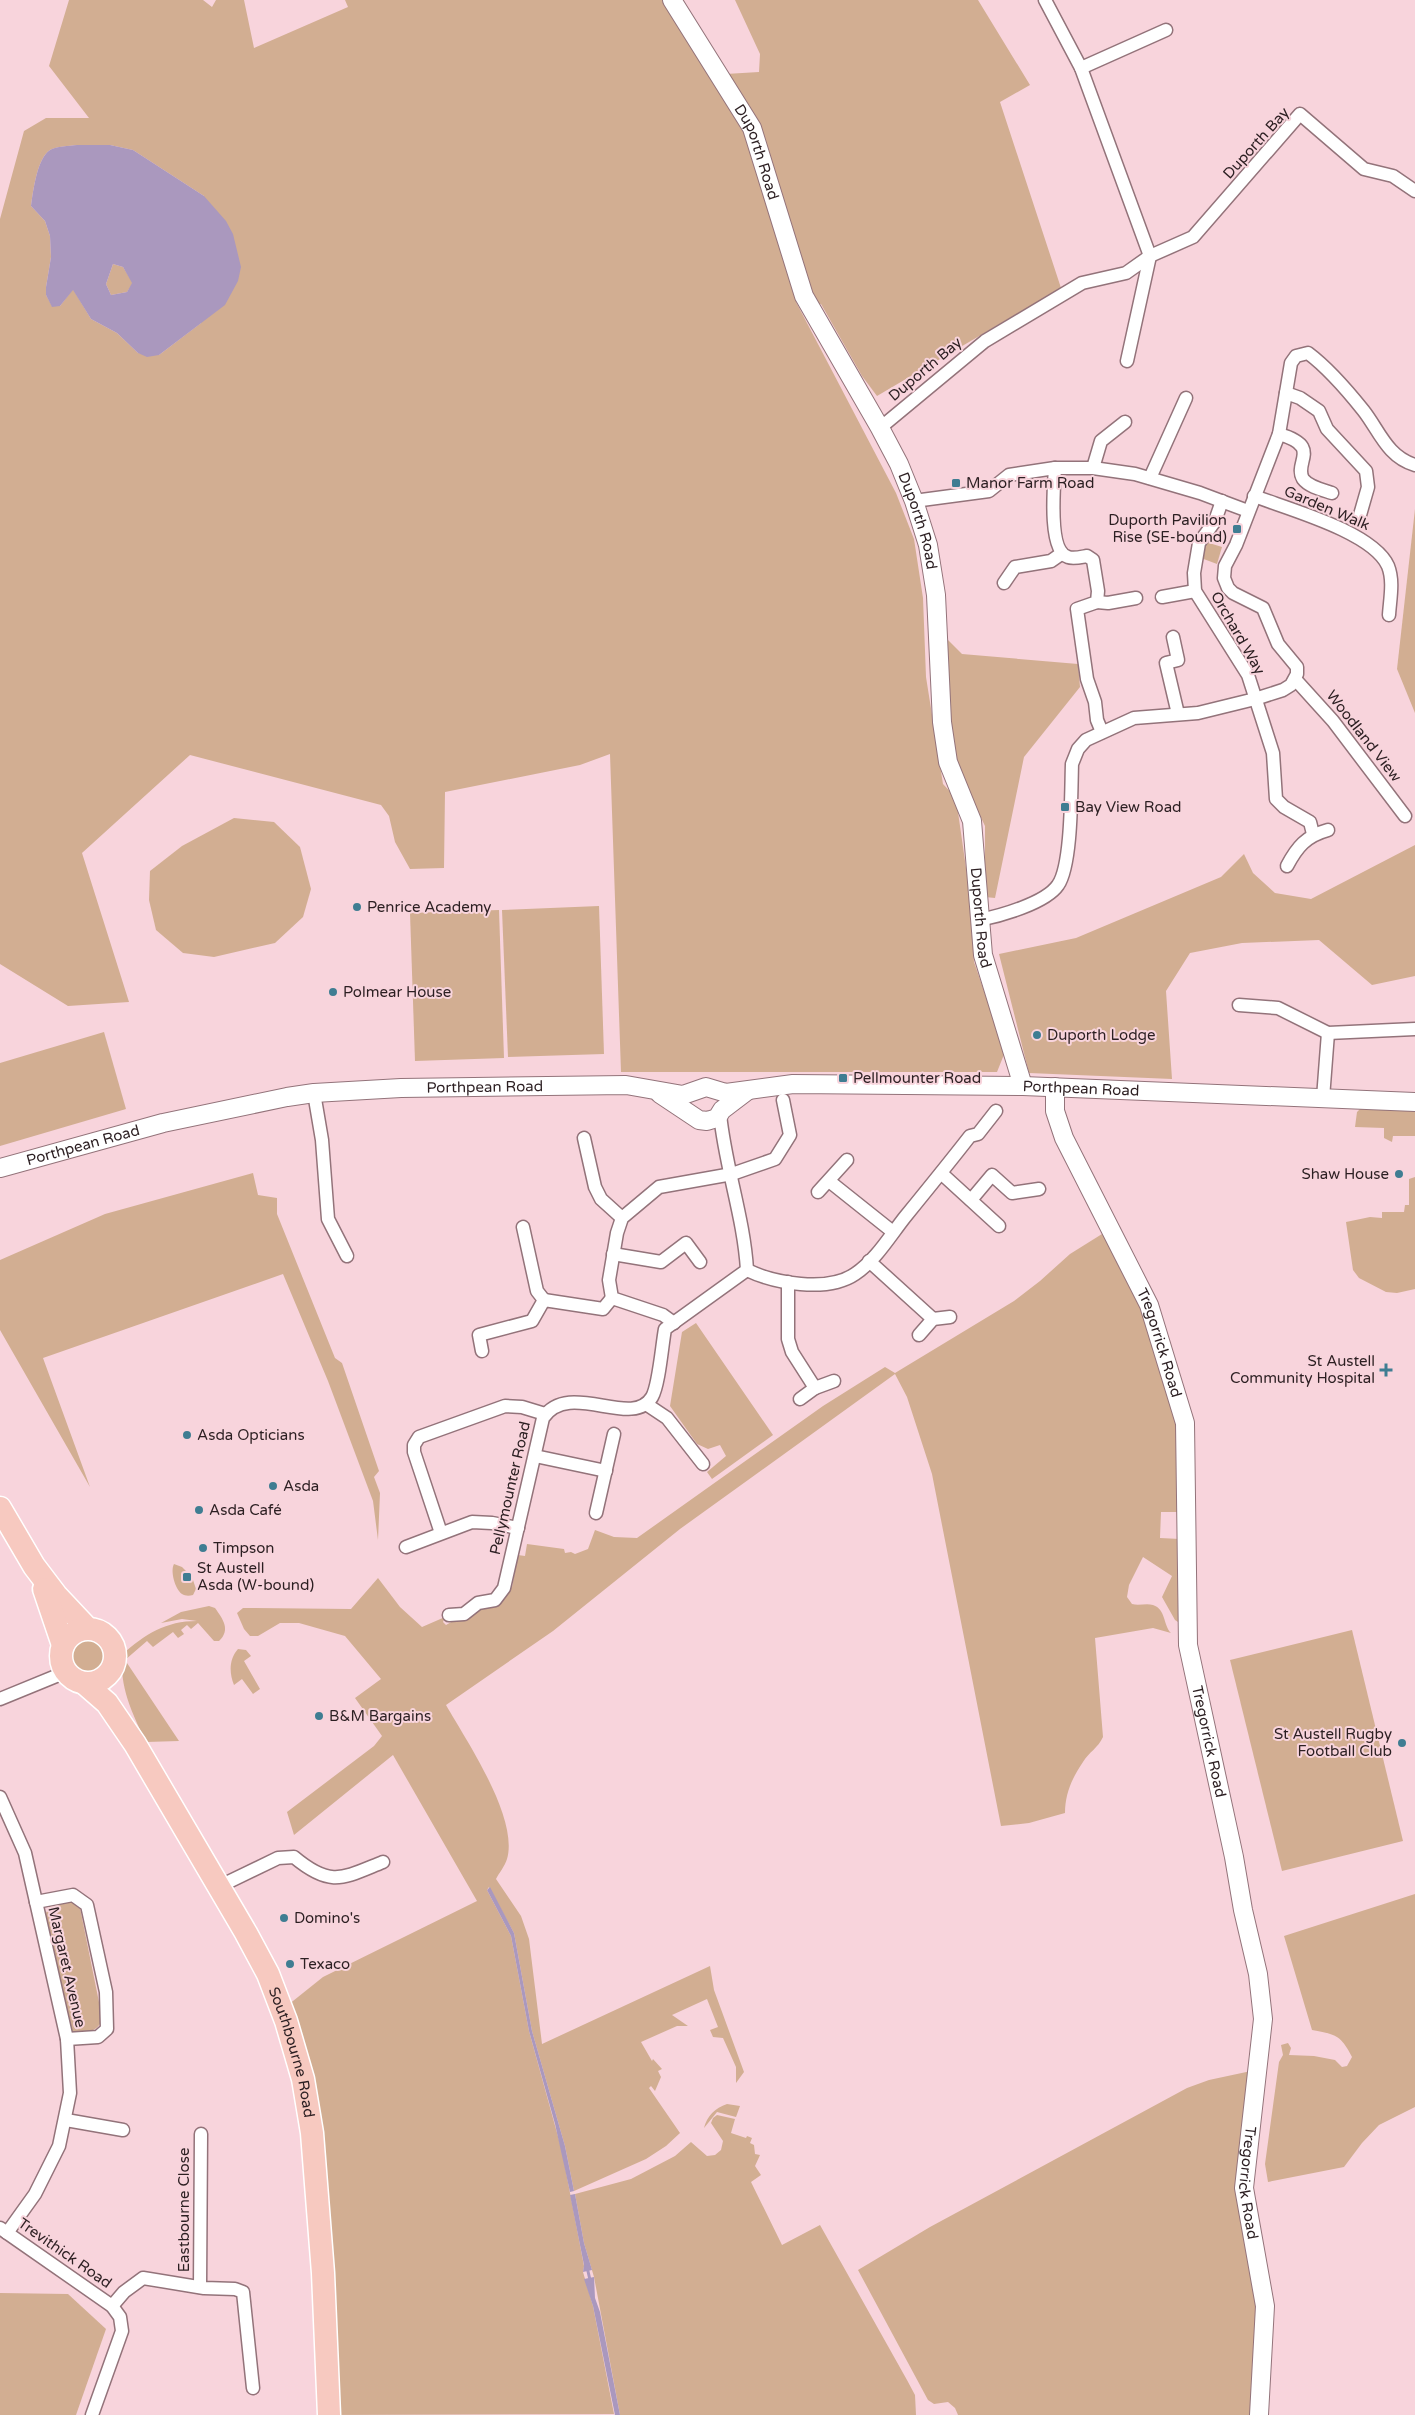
<svg xmlns="http://www.w3.org/2000/svg" width="1415" height="2415" viewBox="0 0 1415 2415" font-family="'Varela Round',sans-serif">
<style>
.green{fill:#d2ae92;fill-rule:evenodd}
.water{fill:#aa98be;fill-rule:evenodd}
.lines{fill:none;stroke-linecap:round;stroke-linejoin:round}
.stream{stroke:#aa98be;stroke-width:3}
.street-casing{stroke:#93737a;stroke-width:15}
.secondary-casing{stroke:#93737a;stroke-width:20}
.highway-casing{stroke:#fff;stroke-width:25}
.street{stroke:#fff;stroke-width:12}
.secondary{stroke:#fff;stroke-width:18}
.highway{stroke:#f7c9c0;stroke-width:22}
.poi-dot{fill:#3f7d92;stroke:#f8d4dc;stroke-width:2}
.labels{text-anchor:middle;dominant-baseline:central;stroke-width:4;stroke-linejoin:round;paint-order:stroke}
.street-label{font-size:15px;fill:#2c1f22;stroke:#f8d4dc}
.poi-label{font-size:15px;fill:#2c1f22;stroke:#f8d4dc;text-anchor:start}
</style>
<rect width="100%" height="100%" fill="#f8d4dc"/>
<g class="green">
<path d="M69 0H203L212 7 216 0H244L254 48 348 7 345 0H664L709 75 759 72 760 54 735 0H978L1030 85 1000 102 1061 288 877 396 862 376 821 304 796 302 896 493 914 539 923 598 926 677 943 784 956 798 968 882 974 962 1005 1052 997 1072H621L610 754 580 765 445 792 444 868 410 869 395 842 389 816 381 805 190 755 82 853 129 1002 68 1006 0 964V219L24 131 46 118H89L49 66ZM77 145H110L133 150 204 196 201 323 159 355 138 353 117 333 91 319 73 289 60 306H52L46 295V287L51 257 50 236 45 221 31 206C33 192 37 158 50 150 57 146 69 146 77 145Z"/>
<polygon points="113,264 123,267 133,283 127,292 111,295 106,284"/>
<polygon points="1415,509 1415,713 1397,669"/>
<polygon points="1206,542 1222,547 1217,564 1201,558"/>
<polygon points="944,636 962,654 1078,664 1080,687 1024,757 995,898 985,897 985,826 952,757"/>
<polygon points="234,818 274,822 300,847 311,889 303,917 275,943 214,957 183,953 156,930 149,900 150,871 182,846"/>
<polygon points="1415,845 1415,976 1372,985 1319,940 1242,943 1190,953 1166,991 1172,1079 1029,1073 999,954 1076,938 1221,877 1244,854 1253,873 1275,893 1311,899"/>
<polygon points="599,906 604,1054 508,1057 502,910"/>
<polygon points="499,910 504,1058 415,1061 410,913"/>
<polygon points="104,1032 126,1109 0,1146 0,1063"/>
<polygon points="1362,1107 1415,1107 1415,1136 1393,1136 1392,1142 1384,1138 1384,1128 1355,1127 1357,1112"/>
<polygon points="253,1173 258,1195 277,1198 277,1214 335,1358 342,1363 379,1471 374,1477 380,1493 378,1540 373,1501 328,1381 283,1274 43,1358 90,1487 0,1330 0,1260 105,1214"/>
<polygon points="1415,1177 1415,1289 1397,1293 1386,1292 1359,1278 1353,1270 1346,1222 1370,1217 1382,1218 1382,1212 1404,1212 1405,1205 1409,1205 1409,1179"/>
<path d="M1102 1234 1116 1252 1132 1281 1155 1343 1178 1426 1180 1512H1161L1160 1538 1180 1539 1181 1624 1175 1620 1162 1597 1172 1576 1143 1557 1129 1585 1127 1597 1132 1604C1139 1606 1146 1603 1153 1605 1166 1609 1163 1625 1171 1633L1153 1628 1095 1638 1103 1737C1098 1748 1089 1752 1083 1762 1072 1778 1065 1794 1065 1813L1029 1823 1001 1826 932 1474 907 1397 895 1374 680 1529 553 1631 446 1705C466 1740 519 1818 507 1859 505 1866 499 1873 496 1879L521 1916 529 1939 542 2044 710 1966 714 1990 744 2072 736 2083V2067L723 2038 713 2037 710 2030 718 2027 707 1999 672 2015 688 2026H677L641 2042 652 2061 653 2059 662 2069 658 2071 661 2077 655 2091 651 2086 649 2088 680 2133 666 2146 646 2159 574 2191 565 2146 532 2031 514 1933 489 1887 487 1890 511 1936 529 2031 562 2151 584 2266 583 2272 593 2306 614 2414 325 2415 306 2177 288 2005 323 1977 477 1901 393 1755 294 1835 287 1812 374 1746 382 1736 355 1698 381 1679 345 1636 299 1623H280L258 1636H250L244 1629 237 1613 243 1608 351 1609 378 1578 400 1607 422 1627 445 1617 443 1622 446 1625 512 1587 518 1555 525 1556 527 1544 564 1549 565 1553 571 1552 575 1554 588 1549 595 1530 614 1537 637 1538 823 1406 885 1367 895 1373 1014 1301 1040 1281 1070 1254Z"/>
<polygon points="696,1323 773,1435 712,1479 707,1472 726,1456 720,1445 708,1449 697,1444 670,1406 682,1332"/>
<path d="M174 1564 182 1567 187 1572 184 1574 186 1580H193L196 1589 193 1595C189 1596 185 1596 182 1594 175 1589 170 1571 174 1564Z"/>
<path d="M209 1606 215 1608C223 1619 231 1630 219 1641H214L198 1623 191 1629 187 1625 181 1630 184 1634 178 1638 173 1632 153 1647 147 1641 125 1660 179 1741 146 1742C133 1715 118 1685 123 1654 145 1634 166 1621 197 1621L182 1619 161 1623 181 1612Z"/>
<polygon points="1352,1630 1403,1841 1282,1871 1230,1660"/>
<circle cx="89" cy="1656" r="20"/>
<path d="M238 1649 246 1650 251 1656 244 1661 260 1689 253 1694 242 1679 234 1685C229 1673 229 1659 238 1649Z"/>
<path d="M1415 1894V2107L1379 2125 1362 2143 1344 2167 1268 2182 1265 2164 1279 2062 1283 2055 1281 2045 1288 2043 1291 2048 1289 2055 1314 2056 1335 2060 1342 2067 1347 2066 1352 2057C1341 2035 1335 2034 1312 2030L1284 1936Z"/>
<path d="M65 1899 76 1903 80 1908 102 2017C100 2032 87 2032 75 2033L69 2028 45 1915 51 1903Z"/>
<polygon points="1251,2071 1243,2130 1258,2304 1257,2415 958,2415 955,2408 948,2402 934,2404 928,2400 858,2270 930,2227 1187,2088 1209,2080"/>
<path d="M727 2104 740 2106 736 2117 717 2112 704 2128C707 2116 715 2108 727 2104Z"/>
<polygon points="717,2115 735,2119 731,2133 746,2138 747,2136 752,2138 750,2143 754,2145 755,2154 760,2155 755,2166 761,2175 751,2182 782,2245 820,2225 907,2380 915,2395 916,2415 620,2415 594,2277 584,2243 575,2194 631,2179 675,2156 691,2142 707,2156 715,2155 721,2150 723,2141 711,2123 713,2118"/>
<polygon points="0,2293 68,2294 106,2329 76,2415 0,2415"/>
</g>
<g class="water">
<path d="M77 145H110L133 150 204 196 226 221 233 234 241 267 238 281 225 305 159 355 147 357 138 353 117 333 91 319 73 290 60 306 52 307 46 295V287L51 257 50 236 45 221 31 206C33 192 37 158 50 150 56 146 69 146 77 145ZM113 264 123 267 132 283 127 292 111 295 106 284Z"/>
<polygon points="490,1887 514,1933 532,2031 565,2146 574,2191 570,2192 555,2124 529,2031 511,1936 487,1890"/>
<polygon points="575,2194 584,2243 592,2270 583,2272 584,2265 570,2195"/>
<polygon points="594,2277 595,2298 600,2312 620,2415 615,2415 593,2306 584,2279"/>
</g>
<g class="lines">
<polyline class="stream" points="587,2267 590,2280"/>
<defs>
<g id="street">
<polyline points="1045,0 1081,68 1150,256 1127,361"/>
<polyline points="1081,68 1166,30"/>
<polyline points="1286,393 1300,398 1319,411 1327,429 1366,471 1368,487 1360,515"/>
<polyline points="880,428 985,341 1082,283 1126,273 1150,256 1193,237 1300,114 1364,169 1393,176 1415,191"/>
<path d="M1279 434C1323 447 1293 462 1303 479 1309 487 1323 490 1332 493"/>
<path d="M1055 468C1054 485 1048 551 1068 557 1073 559 1081 557 1087 556L1093 560 1098 591 1097 602 1077 609 1087 679 1095 702 1097 720 1102 732"/>
<polyline points="1093,468 1101,441 1125,422"/>
<polyline points="1150,478 1186,398"/>
<path d="M1254 496C1288 509 1373 532 1388 566 1394 581 1390 599 1389 615"/>
<polyline points="914,501 989,491 1009,475 1055,468 1093,468 1135,474 1200,493 1248,511"/>
<polyline points="1222,501 1215,521 1199,543 1194,573 1195,591 1248,675 1273,753 1276,799 1284,807 1310,822 1313,834"/>
<polyline points="1004,583 1015,567 1051,561 1061,554"/>
<polyline points="1162,597 1195,591"/>
<polyline points="1097,602 1108,603 1136,598"/>
<polyline points="1173,637 1178,660 1166,663 1178,714"/>
<polyline points="1295,679 1333,721 1405,816"/>
<path d="M1287 866C1297 847 1306 836 1328 830"/>
<path d="M979 920C1000 916 1046 903 1058 885 1072 865 1071 791 1072 764L1078 749 1086 740 1134 718 1198 713 1255 699 1283 690 1291 685 1297 674V667L1278 644 1263 608 1233 593 1228 588 1224 578 1225 566 1236 545 1279 434 1291 363 1296 356 1308 353C1328 368 1347 390 1363 410 1379 430 1387 457 1415 465"/>
<polyline points="1239,1005 1278,1008 1328,1033 1415,1029"/>
<polyline points="314,1093 322,1140 328,1219 347,1256"/>
<polyline points="1323,1098 1328,1033"/>
<polyline points="584,1138 595,1187 601,1199 622,1218"/>
<polyline points="941,1173 999,1226"/>
<polyline points="829,1181 893,1232"/>
<polyline points="818,1192 847,1160"/>
<polyline points="971,1200 992,1175 1012,1193 1039,1189"/>
<polyline points="523,1227 537,1291 544,1300"/>
<polyline points="613,1254 661,1262 686,1243 700,1262"/>
<polyline points="869,1261 933,1319"/>
<path d="M747 1270C774 1283 827 1293 855 1274 875 1261 890 1236 905 1217 927 1190 949 1163 970 1136L978 1134 996 1111"/>
<polyline points="788,1282 788,1339 792,1352 815,1388 834,1381"/>
<polyline points="674,1323 663,1315 612,1298 609,1280 617,1233 622,1218 659,1187 732,1174 775,1159 790,1135 783,1100"/>
<polyline points="919,1335 933,1319 950,1317"/>
<polyline points="482,1351 479,1335 532,1321 544,1300 603,1309 612,1298"/>
<polyline points="800,1399 815,1388"/>
<polyline points="646,1404 667,1418 703,1464"/>
<polyline points="535,1456 606,1471"/>
<polyline points="596,1513 614,1434"/>
<polyline points="441,1533 414,1452 414,1445 419,1437 505,1406 522,1407 545,1414"/>
<polyline points="406,1547 472,1522 492,1523 518,1528"/>
<path d="M449 1615 464 1614 478 1603 495 1600 504 1588 543 1418C569 1379 632 1430 652 1397 659 1385 662 1345 665 1329L747 1270C744 1218 725 1166 720 1114"/>
<polyline points="0,1699 66,1672"/>
<polyline points="0,1797 25,1853 67,2039 70,2093 59,2146 35,2194 7,2233"/>
<path d="M218 1887 278 1858 294 1857C331 1888 343 1878 383 1862"/>
<polyline points="36,1902 73,1895 87,1905 106,1992 107,2029 98,2037 67,2039"/>
<polyline points="66,2120 123,2130"/>
<polyline points="0,2228 112,2306 120,2317 122,2331 92,2415"/>
<polyline points="200,2287 201,2134"/>
<polyline points="112,2306 124,2292 143,2278 204,2288 235,2289 243,2292 253,2388"/>
</g>
<g id="secondary">
<path id="s1" d="M672 0 752 128 804 296 880 428 899 464 914 501 928 545 936 595 942 722 948 762 972 821 983 955 1023 1086"/>
<path id="s2" d="M1055 1087V1111L1064 1138 1149 1305 1185 1423 1188 1645 1234 1857 1243 1910 1258 1974 1263 2019 1244 2188 1265 2306 1259 2415"/>
<polyline points="660,1094 699,1120 707,1121 717,1118 722,1110 747,1091"/>
<path id="s3" d="M0 1168 163 1123 287 1097 314 1093 401 1088 626 1085 683 1095 706 1087 726 1093 793 1084 1023 1086 1415 1102"/>
</g>
<g id="highway">
<polyline points="0,1508 34,1566 56,1595 87,1628"/>
<polyline points="44,1589 63,1645"/>
<circle cx="88" cy="1656" r="27"/>
<path id="s4" d="M84 1683 107 1703 135 1744 246 1933 268 1974 286 2021 303 2079 312 2133 323 2273 329 2415"/>
</g>
</defs>
<use href="#street" class="street-casing"/>
<use href="#secondary" class="secondary-casing"/>
<use href="#highway" class="highway-casing"/>
<use href="#street" class="street"/>
<use href="#secondary" class="secondary"/>
<use href="#highway" class="highway"/>
</g>
<g class="poi-dot">
<rect x="951" y="478" width="10" height="10" rx="2.5"/>
<rect x="1232" y="524" width="10" height="10" rx="2.5"/>
<rect x="1060" y="802" width="10" height="10" rx="2.5"/>
<circle cx="357" cy="907" r="5"/>
<circle cx="333" cy="992" r="5"/>
<circle cx="1037" cy="1035" r="5"/>
<rect x="838" y="1073" width="10" height="10" rx="2.5"/>
<circle cx="1399" cy="1174" r="5"/>
<path d="M1383.5 1362.5h5v5h5v5h-5v5h-5v-5h-5v-5h5z"/>
<circle cx="187" cy="1435" r="5"/>
<circle cx="273" cy="1486" r="5"/>
<circle cx="199" cy="1510" r="5"/>
<circle cx="203" cy="1548" r="5"/>
<rect x="182" y="1572" width="10" height="10" rx="2.5"/>
<circle cx="319" cy="1716" r="5"/>
<circle cx="1402" cy="1743" r="5"/>
<circle cx="284" cy="1918" r="5"/>
<circle cx="290" cy="1964" r="5"/>
</g>
<g class="labels">
<g class="street-label">
<text transform="translate(1256 143) rotate(-48)">Duporth Bay</text>
<text stroke="none"><textPath href="#s1" startOffset="175">Duporth Road</textPath></text>
<text transform="translate(925 369) rotate(-40)">Duporth Bay</text>
<text transform="translate(1327 508) rotate(23)">Garden Walk</text>
<text stroke="none"><textPath href="#s1" startOffset="580">Duporth Road</textPath></text>
<text transform="translate(1238 633) rotate(60)">Orchard Way</text>
<text transform="translate(1364 736) rotate(52)">Woodland View</text>
<text stroke="none"><textPath href="#s1" startOffset="985">Duporth Road</textPath></text>
<text stroke="none"><textPath href="#s3" startOffset="494">Porthpean Road</textPath></text>
<text stroke="none"><textPath href="#s3" startOffset="1094">Porthpean Road</textPath></text>
<text stroke="none"><textPath href="#s3" startOffset="86">Porthpean Road</textPath></text>
<text stroke="none"><textPath href="#s2" startOffset="279">Tregorrick Road</textPath></text>
<text transform="translate(510 1488) rotate(-77)">Pellymounter Road</text>
<text stroke="none"><textPath href="#s2" startOffset="684">Tregorrick Road</textPath></text>
<text transform="translate(67 1967) rotate(77)">Margaret Avenue</text>
<text stroke="none"><textPath href="#s4" startOffset="428">Southbourne Road</textPath></text>
<text stroke="none"><textPath href="#s2" startOffset="1132">Tregorrick Road</textPath></text>
<text transform="translate(184 2210) rotate(-90)">Eastbourne Close</text>
<text transform="translate(65 2253) rotate(35)">Trevithick Road</text>
</g>
<g class="poi-label">
<text x="966" y="483">Manor Farm Road</text>
<text x="1227" y="520" text-anchor="end">Duporth Pavilion<tspan x="1227" dy="17">Rise (SE-bound)</tspan></text>
<text x="1075" y="807">Bay View Road</text>
<text x="367" y="907">Penrice Academy</text>
<text x="343" y="992">Polmear House</text>
<text x="1047" y="1035">Duporth Lodge</text>
<text x="853" y="1078">Pellmounter Road</text>
<text x="1389" y="1174" text-anchor="end">Shaw House</text>
<text x="1375" y="1361" text-anchor="end">St Austell<tspan x="1375" dy="17">Community Hospital</tspan></text>
<text x="197" y="1435">Asda Opticians</text>
<text x="283" y="1486">Asda</text>
<text x="209" y="1510">Asda Café</text>
<text x="213" y="1548">Timpson</text>
<text x="197" y="1568">St Austell<tspan x="197" dy="17">Asda (W-bound)</tspan></text>
<text x="329" y="1716">B&amp;M Bargains</text>
<text x="1392" y="1734" text-anchor="end">St Austell Rugby<tspan x="1392" dy="17">Football Club</tspan></text>
<text x="294" y="1918">Domino's</text>
<text x="300" y="1964">Texaco</text>
</g>
</g>
</svg>
